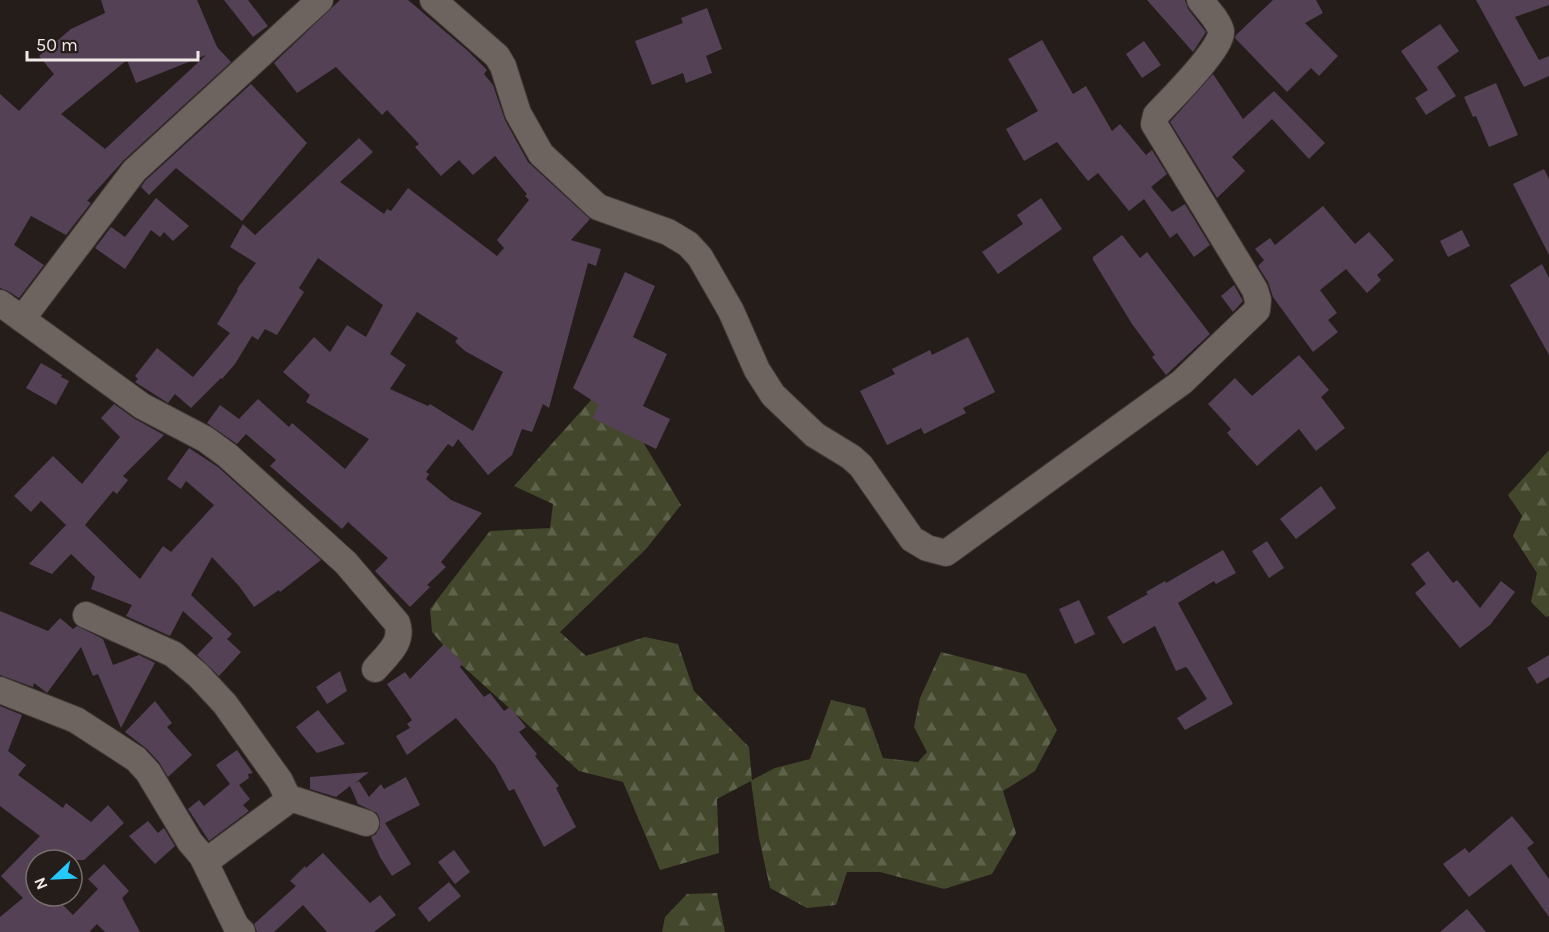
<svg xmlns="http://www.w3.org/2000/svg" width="1549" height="932" viewBox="0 0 1549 932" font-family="Karla,sans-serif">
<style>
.forest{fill:url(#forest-firs)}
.building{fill:#554156;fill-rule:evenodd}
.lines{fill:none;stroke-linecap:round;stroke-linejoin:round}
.minor-casing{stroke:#403937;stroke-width:28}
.minor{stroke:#6e645f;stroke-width:26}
</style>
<defs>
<pattern id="forest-firs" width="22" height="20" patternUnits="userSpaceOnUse" patternTransform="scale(1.5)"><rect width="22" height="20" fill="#43472c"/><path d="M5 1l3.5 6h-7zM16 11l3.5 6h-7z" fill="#5e624b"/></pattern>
</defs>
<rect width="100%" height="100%" fill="#251d19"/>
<g class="forest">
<polygon points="592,399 617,399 681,505 646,549 560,632 586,656 645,637 678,644 694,691 749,747 752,780 775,768 810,759 831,700 865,708 883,758 918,762 927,752 914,727 920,698 941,652 1026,674 1057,730 1035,771 1003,791 1016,833 992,874 944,889 880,872 847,872 836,905 807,908 770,888 759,838 751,781 717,799 719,853 660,870 623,782 579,771 457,661 432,632 430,609 490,531 550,528 553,504 514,486"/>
<polygon points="1549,450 1549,616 1546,617 1531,602 1537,573 1513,536 1522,516 1508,495"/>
<polygon points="717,893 725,932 662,932 665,917 687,894"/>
</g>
<g class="building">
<path d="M101 0H197L217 47 231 62 124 160 87 201 91 203 66 235 31 216 14 245 44 265 19 298 8 291 0 288V94L19 111 54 74 39 56 71 29 105 13ZM206 55 105 149 61 114 127 60 136 83Z"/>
<polygon points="224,0 248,0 268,26 253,37"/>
<path d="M340 0H408L468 51 487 70 484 74 493 85 505 120 528 162 590 219 571 240 601 249 596 266 588 263 549 408 543 404 532 432 522 429 512 455 488 475 458 439 453 447 448 444 426 472 429 474 426 479 451 500 482 513 441 562 446 567 427 585 430 587 410 607 375 571 388 558 348 522 342 529 270 466 276 460 246 434 237 444 207 423 220 405 239 419 258 399 289 427 292 423 345 469 369 439 306 402 310 395 283 372 314 337 330 352 347 325 366 337 383 305 318 258 299 288 304 292 277 335 265 329 258 340 252 336 235 364 222 379 221 378 191 408 175 394 168 403 135 382 138 379 135 376 157 348 193 377 230 333 217 324 238 290 237 289 256 263 230 247 243 224 255 235 359 138 373 152 340 182 384 214 387 209 391 211 408 188 497 256 504 248 497 240 529 200 525 196 527 194 495 156 473 175 459 160 441 176 415 147 419 144 387 110 382 115 336 67 297 93 274 63ZM417 312 458 338 455 342 465 351 503 372 473 431 430 404 428 406 390 389 406 365 390 354Z"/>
<polygon points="1147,0 1185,0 1188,9 1206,32 1193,52"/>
<polygon points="1273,0 1316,0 1323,13 1305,23 1338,56 1319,76 1311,68 1287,92 1235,38 1236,35"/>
<polygon points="1476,0 1549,0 1549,5 1515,17 1539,60 1549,56 1549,76 1524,87"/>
<polygon points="707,8 722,49 706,56 712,73 686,83 683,73 652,85 635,41 683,23 681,18"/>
<polygon points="1440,24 1459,51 1437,67 1456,96 1426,115 1415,98 1428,90 1401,51"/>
<polygon points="1042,40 1073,94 1086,86 1112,131 1120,124 1146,155 1152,150 1167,174 1151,187 1172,212 1185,204 1210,245 1194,257 1177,233 1170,238 1144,199 1129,211 1098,173 1088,181 1057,142 1024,161 1006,129 1038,111 1008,59"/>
<polygon points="1144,41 1161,65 1142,78 1126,54"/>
<polygon points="1213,74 1243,119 1274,91 1325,143 1309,159 1272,119 1232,157 1245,171 1217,198 1170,122"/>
<polygon points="1496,83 1518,135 1489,147 1476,116 1473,117 1464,97"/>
<polygon points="251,84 307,143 242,221 176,168 149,195 141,187 145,181"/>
<polygon points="1544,169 1549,179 1549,255 1513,184"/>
<polygon points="156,198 189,226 173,241 164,232 160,237 151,230 125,269 95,248 111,227 125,237"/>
<polygon points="1041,198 1062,229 998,274 982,252 1023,224 1017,215"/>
<polygon points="1323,206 1355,244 1369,232 1394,260 1377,275 1381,280 1367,293 1346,269 1320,290 1337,313 1328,320 1338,332 1313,352 1273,297 1268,282 1258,266 1264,260 1255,249 1270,238 1275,245"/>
<polygon points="1462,230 1470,246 1448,257 1440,241"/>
<polygon points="1122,235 1140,258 1147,252 1210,334 1166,375 1152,357 1155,355 1132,324 1093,260 1093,257"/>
<polygon points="1542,264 1549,278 1549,355 1510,285"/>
<polygon points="625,272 655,286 633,337 667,354 643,406 670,419 656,449 592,418 599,405 573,388"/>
<polygon points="1234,285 1243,301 1233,312 1221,296"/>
<polygon points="968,337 995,392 963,408 966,413 924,434 921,428 887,445 860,391 895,374 892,369 930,350 932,355"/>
<polygon points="1299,355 1329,390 1321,397 1345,428 1316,451 1299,429 1257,466 1227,433 1231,429 1208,404 1235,378 1252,396"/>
<polygon points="41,363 62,375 61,377 69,381 56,405 26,388"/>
<polygon points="114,404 135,419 164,435 123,476 128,480 117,494 113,491 85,525 140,579 163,546 171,552 214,505 186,481 181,489 167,479 189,448 218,467 321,560 280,592 279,590 254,607 239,586 212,557 191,595 232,634 227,639 241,652 219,676 197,655 213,638 183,611 170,636 126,616 132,605 91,589 95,577 71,554 52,574 29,564 66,525 41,501 31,512 14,496 53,456 82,484 120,437 101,418"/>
<polygon points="1321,486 1336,508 1296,539 1280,519"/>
<polygon points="1267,541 1284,568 1269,578 1252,551"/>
<polygon points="1223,550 1236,573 1216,584 1214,581 1178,603 1233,704 1185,730 1177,718 1207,699 1188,669 1186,667 1176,671 1155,626 1123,644 1107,617 1148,594 1146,592 1165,581 1166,583"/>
<polygon points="1428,551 1453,583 1457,580 1480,608 1501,581 1515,592 1490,625 1460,648 1415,593 1426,584 1411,564"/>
<polygon points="1079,600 1095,634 1075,644 1059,609"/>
<polygon points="0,611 48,631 60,618 73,629 77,626 103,639 113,665 139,655 155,663 121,728 98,674 93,676 81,647 47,693 34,683 33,687 0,675"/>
<polygon points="444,644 463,663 460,667 484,697 490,693 504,711 510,707 526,727 519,732 537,754 535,756 559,786 556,788 576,827 544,847 514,789 509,791 495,765 456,718 407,755 396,736 410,728 407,724 412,720 387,684 405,672 410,679"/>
<polygon points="1549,655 1549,677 1537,684 1527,668"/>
<polygon points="340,671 347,691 327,704 316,687"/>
<polygon points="155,701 172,723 167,727 192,755 168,777 159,762 147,749 125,732"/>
<polygon points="0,706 22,715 8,751 26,765 18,775 63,808 66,803 91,822 108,805 124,823 84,860 36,860 36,896 54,896 73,915 98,889 88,879 104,864 129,891 122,898 140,932 105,932 97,924 90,931 91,932 0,932 0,917 23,898 1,876 40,836 0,806"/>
<polygon points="318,710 345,744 317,753 302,735 296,727"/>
<polygon points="237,750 253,773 248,774 249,778 239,785 250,799 243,805 249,811 209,841 188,809 199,800 204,806 230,784 216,765"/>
<polygon points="369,772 354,784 359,781 369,797 381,784 384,789 406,777 420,805 385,823 411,864 392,876 380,857 371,837 376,834 380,827 380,819 377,813 358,804 350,786 336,797 310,789 310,777"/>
<polygon points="1512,816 1534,843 1527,848 1549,879 1549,917 1511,864 1469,897 1443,864 1465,848 1469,853"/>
<polygon points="148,821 158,833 164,828 175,846 155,864 129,836"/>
<polygon points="454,850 470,872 455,884 438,862"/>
<polygon points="323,853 370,903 380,895 396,915 374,932 327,932 303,905 274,932 257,932 254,924 296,886 290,881 305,866 306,868"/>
<polygon points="449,882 461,896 429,922 418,908"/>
<polygon points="1467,909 1486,932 1440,932"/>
</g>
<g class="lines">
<defs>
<g id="minor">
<path d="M433 0 497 56 503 66 518 113 541 154 598 207 668 232 688 244 700 257 731 311 757 370 773 395 815 435 851 457 861 466 912 539 927 548 946 553 1182 382 1257 310 1258 300 1255 290 1154 124 1156 115C1168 102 1224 47 1221 31 1219 21 1206 8 1200 0"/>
<path d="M0 303 142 406 205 439 227 455 346 563 397 623C404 642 387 655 375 669"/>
<polyline points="22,319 134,171 320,0"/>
<polyline points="86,615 173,654 198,675 225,704 280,781 289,800"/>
<polyline points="0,690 76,720 136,759 148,772 190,842 202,856 212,857 289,800 296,800 366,823"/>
<polyline points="202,856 236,926 242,932"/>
</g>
</defs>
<use href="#minor" class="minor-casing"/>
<use href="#minor" class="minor"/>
</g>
<g transform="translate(54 878) rotate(247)"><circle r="28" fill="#251d19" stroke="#766f6b" stroke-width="1.5"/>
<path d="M0-4.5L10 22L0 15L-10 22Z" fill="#25c9fe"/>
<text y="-9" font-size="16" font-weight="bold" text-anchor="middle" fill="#efe9e7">N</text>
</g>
<path d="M27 51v9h171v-9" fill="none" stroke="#efe9e7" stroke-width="3"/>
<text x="36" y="51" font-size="18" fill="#efe9e7" stroke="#251d19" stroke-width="4.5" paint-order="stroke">50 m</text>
</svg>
